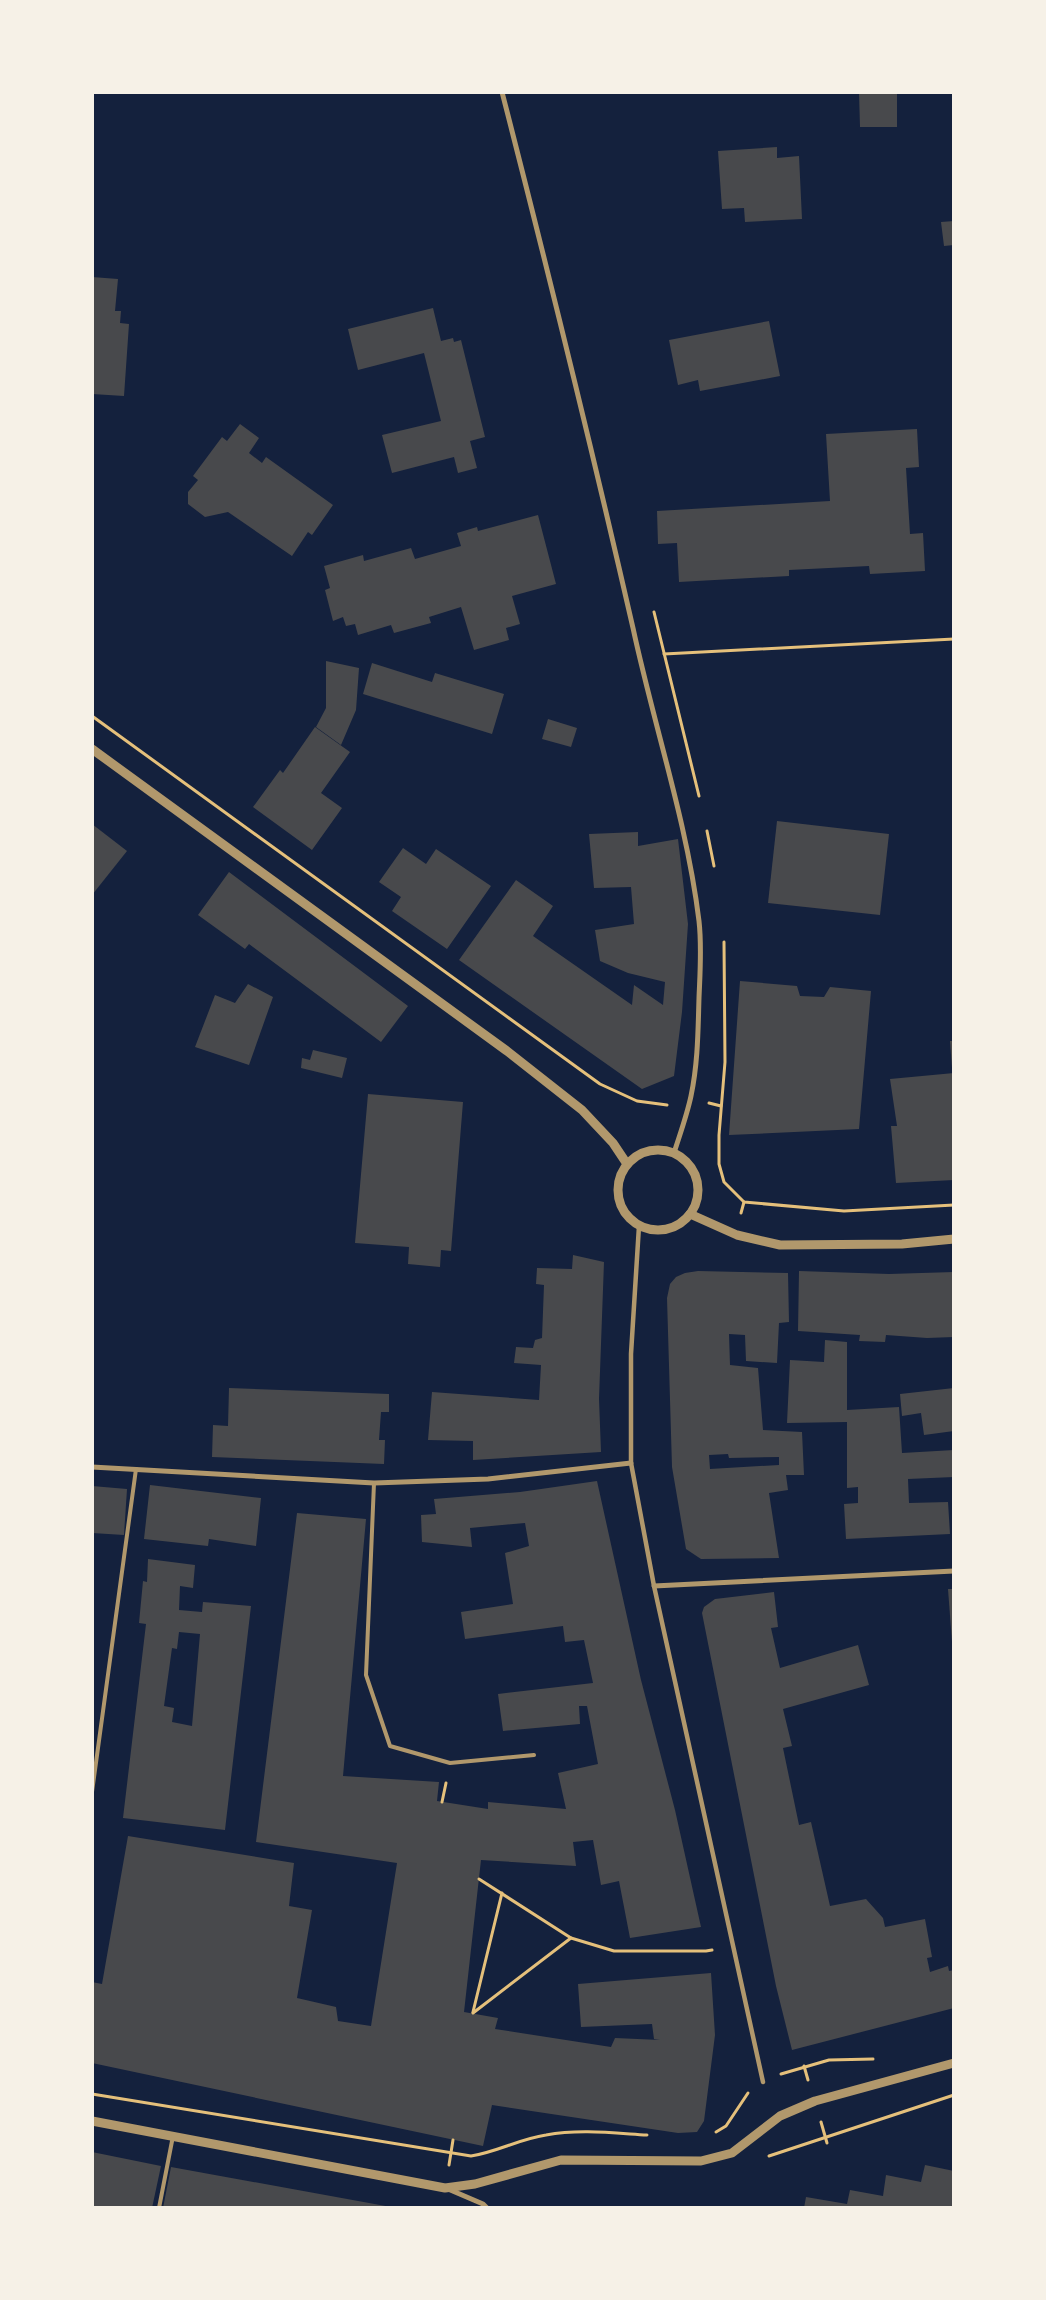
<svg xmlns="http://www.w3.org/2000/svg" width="1046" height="2300" viewBox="0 0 1046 2300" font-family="'Asap Condensed',sans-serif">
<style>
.building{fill:#48494c;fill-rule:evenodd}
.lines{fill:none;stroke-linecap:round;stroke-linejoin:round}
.path{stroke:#e5c07b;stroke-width:3}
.service{stroke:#b1986c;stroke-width:4}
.pedestrian{stroke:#b1986c;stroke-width:4.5}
.minor{stroke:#b1986c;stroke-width:5}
.tertiary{stroke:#b1986c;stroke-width:9}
</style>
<rect width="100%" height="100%" fill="#14213d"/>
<g class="building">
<polygon points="859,92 897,92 897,127 860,127"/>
<polygon points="777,147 777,158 799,156 802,219 745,222 744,208 722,209 718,151"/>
<polygon points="954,221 954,245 944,246 941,222"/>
<polygon points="92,277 118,279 115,311 121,311 120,323 129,324 124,396 92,394"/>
<polygon points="433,308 441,341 453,338 454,342 461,340 485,437 470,441 477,468 458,473 454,457 392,473 382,435 441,421 424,353 358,370 348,329"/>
<polygon points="769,321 780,376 700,391 698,380 678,385 669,340"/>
<polygon points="240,424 259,438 249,453 262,463 266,457 333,505 312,535 308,532 292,556 228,512 205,517 188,504 188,492 198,480 193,476 222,437 227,441"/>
<polygon points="917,429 919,467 906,468 910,534 923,533 925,571 870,574 869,566 789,570 789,576 679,582 677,543 658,544 657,511 830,501 826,434"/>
<polygon points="538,515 556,584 512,596 520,624 506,628 509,640 474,650 461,607 429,617 431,623 394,633 391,625 358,635 355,624 346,626 343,617 333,621 325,590 330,588 324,566 363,555 364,561 411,548 415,559 461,546 457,533 477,527 478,531"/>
<polygon points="326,661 359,668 356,710 341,745 316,727 326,708"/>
<polygon points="372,663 432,682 435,673 504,694 492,734 363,694"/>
<polygon points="548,719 577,728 571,747 542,739"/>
<polygon points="315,727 350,752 321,793 342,808 312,850 253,807 280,770 283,773"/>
<polygon points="777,821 889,834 880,915 768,903"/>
<polygon points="92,824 127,851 92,895"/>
<polygon points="638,832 638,846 678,839 688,924 682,1012 674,1076 642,1089 459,960 516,880 553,906 533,936 632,1005 634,985 663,1005 665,982 628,973 600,961 595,930 634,924 631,887 594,888 589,834"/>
<polygon points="403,848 426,864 436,849 491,886 447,949 392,911 401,897 379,882"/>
<polygon points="229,872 408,1006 381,1042 249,944 245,949 198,915"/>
<polygon points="740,981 797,986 800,996 824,997 830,987 871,991 859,1129 729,1135"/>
<polygon points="248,984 273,997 249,1065 195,1047 215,995 235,1003"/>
<polygon points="950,1041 954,1041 954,1068 952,1068"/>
<polygon points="313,1050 347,1058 342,1078 301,1068 302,1058 310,1060"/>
<polygon points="954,1073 954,1180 896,1183 891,1126 897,1126 890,1079"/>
<polygon points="368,1094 463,1102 451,1251 441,1250 440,1267 408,1264 409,1247 355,1243"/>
<polygon points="573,1255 604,1262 599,1399 601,1452 473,1460 473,1441 428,1440 432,1392 539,1400 541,1365 514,1363 516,1347 533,1348 535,1340 542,1338 544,1285 536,1284 537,1268 572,1269"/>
<path d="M698 1271 788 1273 789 1322 779 1323 777 1363 746 1361 745 1335 729 1334 730 1365 758 1368 763 1430 802 1432 804 1475H786L788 1490 769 1493 779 1558 701 1559 686 1549 672 1467 667 1298 670 1284 676 1277 685 1273ZM728 1454 729 1458 779 1457V1465L710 1469 709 1455Z"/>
<polygon points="799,1271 889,1274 954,1272 954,1337 927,1338 886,1335 885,1342 859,1341 860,1335 798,1331"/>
<polygon points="825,1340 847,1342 847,1410 899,1407 902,1453 954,1450 954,1477 908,1479 909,1503 948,1502 950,1534 846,1539 844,1504 858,1503 858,1487 847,1488 847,1422 787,1423 790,1360 824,1362"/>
<polygon points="229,1388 389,1394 389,1412 381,1412 379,1440 385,1440 384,1464 212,1457 213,1425 228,1426"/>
<polygon points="954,1388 954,1431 924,1435 921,1413 902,1416 900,1394"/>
<polygon points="597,1481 641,1680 675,1810 701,1927 630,1938 619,1881 601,1885 593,1840 573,1842 576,1866 481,1860 464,2012 498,2018 495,2029 611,2047 615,2038 660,2040 654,2039 652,2024 581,2027 578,1984 711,1973 715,2035 704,2121 697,2132 678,2133 492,2105 483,2146 92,2063 92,1982 102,1984 128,1836 294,1863 289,1906 312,1910 297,1998 336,2007 338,2021 371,2026 397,1863 256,1842 297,1513 366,1519 343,1776 439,1782 437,1801 488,1809 488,1802 566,1809 558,1773 598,1764 587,1706 579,1706 580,1724 503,1731 498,1694 593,1683 584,1640 565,1642 563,1626 465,1639 461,1612 513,1604 505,1553 529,1546 525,1523 470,1528 472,1547 422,1542 421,1515 436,1514 434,1499 520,1492"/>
<polygon points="150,1485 261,1498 256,1546 209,1539 208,1546 144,1539"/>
<polygon points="92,1486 127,1489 124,1535 92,1533"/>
<path d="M148 1559 195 1565 193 1588 180 1586 179 1610 202 1612 203 1602 251 1606 225 1830 123 1818 146 1624 139 1623 143 1581 147 1582ZM179 1632 200 1634 192 1726 172 1722 174 1708 164 1706 172 1648 177 1649Z"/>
<polygon points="948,1589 954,1589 954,1642 952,1642"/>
<polygon points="774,1592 778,1627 771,1628 780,1668 858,1645 869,1685 783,1709 792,1746 783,1748 799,1825 811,1822 830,1906 866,1899 883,1918 885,1927 925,1919 932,1957 927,1958 930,1972 948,1966 949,1971 954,1970 954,2008 792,2050 776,1986 702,1613 704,1607 715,1599"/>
<polygon points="92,2152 161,2166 152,2208 92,2208"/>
<polygon points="925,2165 954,2171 954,2208 804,2208 806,2197 847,2204 850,2190 883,2196 886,2175 921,2182"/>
<polygon points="171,2167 391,2207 391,2208 163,2208"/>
</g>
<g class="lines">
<g class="path">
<polyline points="654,612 699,796"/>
<polyline points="664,654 954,639"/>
<polyline points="92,716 600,1084 637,1101 667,1105"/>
<polyline points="707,831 714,866"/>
<polyline points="724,942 725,1062 719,1135 719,1164 724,1182 744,1202 844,1211 954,1205"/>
<polyline points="709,1103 721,1106"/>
<polyline points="741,1213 744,1202"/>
<polyline points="442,1802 446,1783"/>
<polyline points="479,1879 571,1938 614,1951 706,1951 712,1950"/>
<polyline points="473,2012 502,1893"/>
<polyline points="473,2013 571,1938"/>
<polyline points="804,2066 808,2080"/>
<polyline points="781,2074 829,2060 873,2059"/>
<path d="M92 2094 471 2156C497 2152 519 2139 546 2135 579 2129 613 2133 647 2135"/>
<polyline points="821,2122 827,2143"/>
<polyline points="716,2132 726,2126 748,2093"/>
<polyline points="769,2156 954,2095"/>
<polyline points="449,2165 453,2140"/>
</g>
<g class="service">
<polyline points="374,1483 366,1675 390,1746 450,1763 534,1755"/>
<polyline points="92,1792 136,1469"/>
<polyline points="159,2208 173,2136"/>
</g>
<polyline class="pedestrian" points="639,1226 631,1354 631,1463 654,1586 763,2082"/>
<g class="minor">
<path d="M502 92C548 271 592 449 633 628 654 726 687 822 699 921 702 947 700 972 699 998 698 1030 698 1063 691 1096 687 1115 680 1134 674 1153"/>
<polyline points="92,1467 374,1483 488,1479 631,1463"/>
<polyline points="654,1586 954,1571"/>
<polyline points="448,2189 483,2204 487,2208"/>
</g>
<g class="tertiary">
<polyline points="92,749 507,1051 582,1110 613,1143 627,1164"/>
<circle cx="658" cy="1190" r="40"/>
<polyline points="690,1214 737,1235 780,1245 902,1244 954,1239"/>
<polyline points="92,2121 445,2188 475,2184 561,2160 701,2161 732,2153 780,2116 815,2101 954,2063"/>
</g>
</g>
<rect width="1046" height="2300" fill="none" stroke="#f6f1e7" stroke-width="188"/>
</svg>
